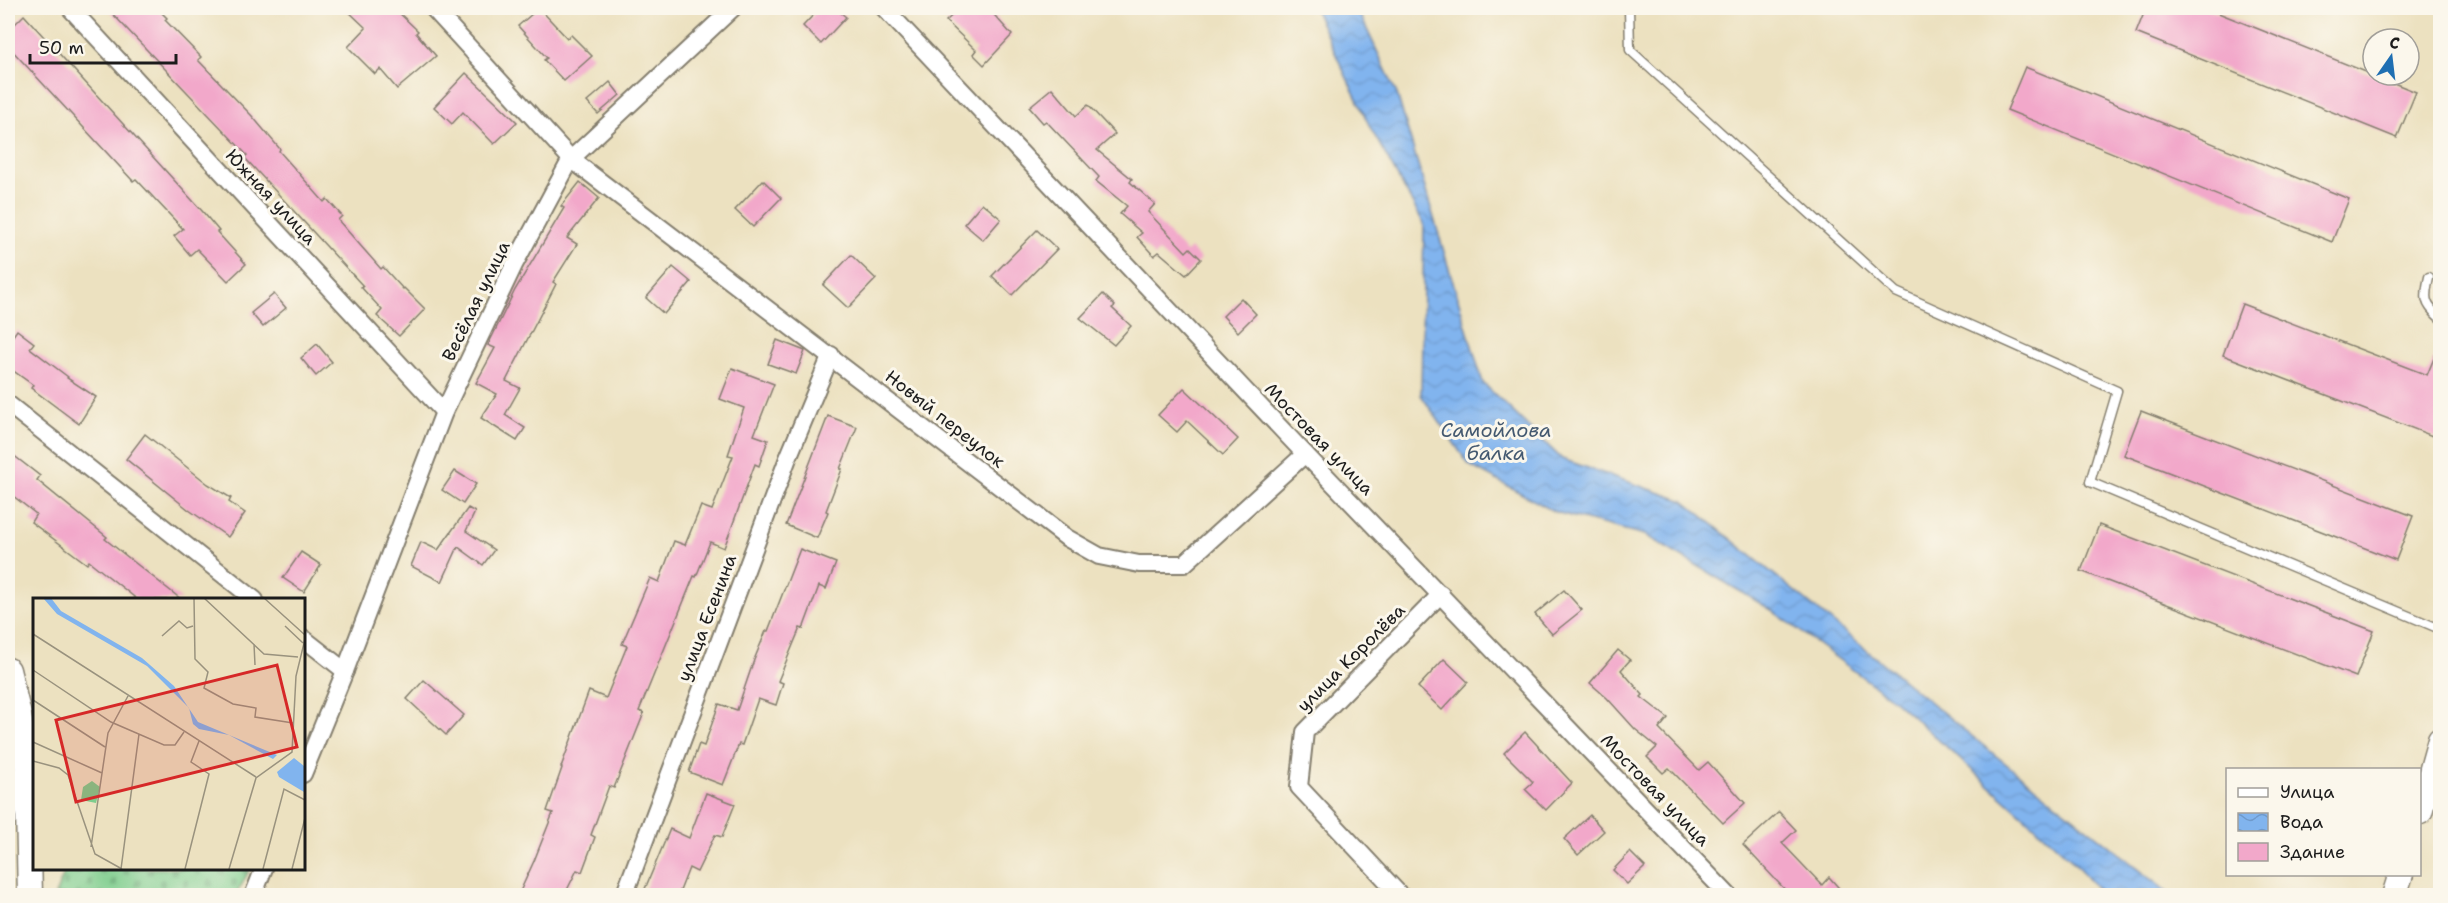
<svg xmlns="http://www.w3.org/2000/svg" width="2448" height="903" viewBox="0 0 2448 903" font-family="'Shantell Sans',sans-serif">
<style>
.cemetery{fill:url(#cemetery-stones);stroke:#4d7454;stroke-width:1.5}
.water{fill:url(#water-waves);stroke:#4e6885;stroke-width:1.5}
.building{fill:#f2a8ca}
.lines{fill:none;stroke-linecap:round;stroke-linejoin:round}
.lane-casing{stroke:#847e6e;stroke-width:11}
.street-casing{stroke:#847e6e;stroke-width:20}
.secondary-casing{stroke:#847e6e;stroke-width:27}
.lane{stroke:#fff;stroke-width:8}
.street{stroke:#fff;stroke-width:16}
.secondary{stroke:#fff;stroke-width:24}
.labels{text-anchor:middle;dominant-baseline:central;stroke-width:6;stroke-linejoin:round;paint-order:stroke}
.street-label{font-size:18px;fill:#1c1c1c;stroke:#fbf7ec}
.water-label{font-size:20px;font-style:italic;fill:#445970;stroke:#fbf7ec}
.inset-road{fill:none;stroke:#99927e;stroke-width:1.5}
.view{fill:#d62828;fill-opacity:0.15;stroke:#d62828;stroke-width:3}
.inset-edge{fill:none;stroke:#1c1c1c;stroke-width:3}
</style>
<defs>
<pattern id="cemetery-stones" width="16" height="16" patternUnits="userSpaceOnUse" patternTransform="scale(1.5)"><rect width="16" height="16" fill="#7ecd8d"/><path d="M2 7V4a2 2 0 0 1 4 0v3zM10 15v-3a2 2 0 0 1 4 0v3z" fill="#6caf79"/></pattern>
<pattern id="water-waves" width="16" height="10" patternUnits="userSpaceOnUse" patternTransform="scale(1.5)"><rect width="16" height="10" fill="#81b4ee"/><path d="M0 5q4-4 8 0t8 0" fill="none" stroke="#6f9acc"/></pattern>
</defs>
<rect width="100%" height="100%" fill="#fbf7ec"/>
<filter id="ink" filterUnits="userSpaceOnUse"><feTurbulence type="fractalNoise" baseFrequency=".0167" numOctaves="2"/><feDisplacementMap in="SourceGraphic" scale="12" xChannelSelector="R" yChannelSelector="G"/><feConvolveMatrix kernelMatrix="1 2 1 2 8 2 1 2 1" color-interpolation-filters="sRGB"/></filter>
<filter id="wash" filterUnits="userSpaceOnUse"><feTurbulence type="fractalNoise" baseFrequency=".008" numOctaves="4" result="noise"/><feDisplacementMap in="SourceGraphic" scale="24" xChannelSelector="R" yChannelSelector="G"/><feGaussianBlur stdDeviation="1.35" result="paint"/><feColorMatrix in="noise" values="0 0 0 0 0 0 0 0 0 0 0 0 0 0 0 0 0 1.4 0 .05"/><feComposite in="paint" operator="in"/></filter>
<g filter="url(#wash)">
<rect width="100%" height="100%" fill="#ece1c0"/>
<polygon class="cemetery" points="66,869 66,868 250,869 236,895 55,895"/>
<polygon class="water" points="1314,8 1357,8 1397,94 1483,383 1562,459 1684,501 1995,755 2171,895 2103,895 2069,857 1895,701 1770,609 1645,535 1555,512 1469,465 1421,395 1424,224 1371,129"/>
<g id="blocks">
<g class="building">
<polygon points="107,8 157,8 167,18 165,20 201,57 198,60 252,116 280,149 279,151 324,202 327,199 342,216 338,220 381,269 383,267 403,289 404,288 425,309 399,336 377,316 382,310 361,287 363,286 244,157 247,155"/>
<polygon points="345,8 394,8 418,31 416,33 436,56 397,89 380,69 375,74 348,47 366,28"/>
<polygon points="539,8 567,38 571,35 592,56 564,81 544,60 547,58 518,26"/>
<polygon points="820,8 835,8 846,17 821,44 803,26"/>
<polygon points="960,8 988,8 1012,35 984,65 973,54 976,50 946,21"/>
<polygon points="2146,8 2206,8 2416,92 2397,138 2136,33"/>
<polygon points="24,15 203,212 219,231 217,232 246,264 228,281 197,249 190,255 174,236 183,229 136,179 133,181 8,46 8,31"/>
<polygon points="2025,67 2349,199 2332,242 2007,110"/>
<polygon points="466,73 517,122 494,144 463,112 452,124 434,107"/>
<polygon points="610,82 620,95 598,114 587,102"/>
<polygon points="1052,88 1076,116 1088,105 1115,134 1097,150 1132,179 1130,182 1155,204 1148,212 1186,252 1190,248 1201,259 1186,275 1159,252 1154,256 1137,237 1142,233 1120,214 1127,206 1096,181 1099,177 1046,121 1043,123 1029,107"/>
<polygon points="763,180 781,198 753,227 735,210"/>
<polygon points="580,182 599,198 567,238 577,244 553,282 556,284 506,381 520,388 505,415 525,428 517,441 481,418 497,394 476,383 495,348 488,345 515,290 564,208 561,206"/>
<polygon points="982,203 1001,219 983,240 964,224"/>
<polygon points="1037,230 1057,249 1012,295 992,276"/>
<polygon points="851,255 876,279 848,308 823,285"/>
<polygon points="673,267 691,282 664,314 646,298"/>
<polygon points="274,294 286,308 263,327 251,313"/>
<polygon points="1103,294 1115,306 1112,308 1131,326 1114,345 1080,318"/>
<polygon points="1241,298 1256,314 1238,332 1223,316"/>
<polygon points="2242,304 2427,375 2440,344 2440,439 2223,355"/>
<polygon points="17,330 34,343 30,348 68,377 67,378 96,397 79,424 31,388 33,385 8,367 8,343"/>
<polygon points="777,340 805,351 796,374 768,364"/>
<polygon points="317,344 332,362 316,376 301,358"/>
<polygon points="732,368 774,384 754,435 768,440 759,466 755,464 724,548 710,542 696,577 694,576 639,711 644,713 614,788 609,786 591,835 595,837 582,872 577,870 564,896 518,896 534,861 553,813 547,811 562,768 561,767 589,691 606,698 627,646 622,644 650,578 659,582 674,541 685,545 701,506 712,510 733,456 728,455 744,408 720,399"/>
<polygon points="1184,388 1238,439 1223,455 1187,421 1177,432 1158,415"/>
<polygon points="2141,411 2413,516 2396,560 2124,455"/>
<polygon points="828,416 857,427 840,469 842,469 826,511 828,512 817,538 786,525"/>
<polygon points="145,434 208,484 231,498 229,502 245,513 228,537 189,510 126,459"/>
<polygon points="8,451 40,476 37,480 107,537 105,539 182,600 138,600 89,561 87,564 31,522 36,514 8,492"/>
<polygon points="455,471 476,484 463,504 442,490"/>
<polygon points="468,508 475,512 466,531 494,550 483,565 458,547 442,582 411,566 421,542 438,550"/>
<polygon points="2099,525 2374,631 2356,677 2081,571"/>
<polygon points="800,549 836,563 826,589 819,586 803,629 800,628 778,681 783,683 776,705 758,699 742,745 739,744 723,785 689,772 699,744 704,746 719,704 737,710 754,660 766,631 768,631"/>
<polygon points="301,552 321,565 304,592 283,578"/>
<polygon points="1564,590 1582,610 1552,634 1535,614"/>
<polygon points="1618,650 1630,660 1621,670 1643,695 1641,697 1668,718 1659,729 1699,770 1708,762 1745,803 1723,823 1669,768 1663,773 1647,757 1657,747 1635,729 1607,698 1590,683"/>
<polygon points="1444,659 1468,682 1442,710 1418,687"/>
<polygon points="424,680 464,715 446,735 407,699"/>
<polygon points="1525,732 1572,783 1546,810 1525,789 1533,782 1504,753"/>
<polygon points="706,793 735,804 722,837 715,835 697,872 689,868 678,896 642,896 670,829 689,838"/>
<polygon points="1779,812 1796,830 1782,843 1822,885 1829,877 1846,896 1791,896 1743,845"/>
<polygon points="1590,815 1604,831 1578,855 1564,839"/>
<polygon points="1630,852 1645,867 1627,884 1613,870"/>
</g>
</g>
</g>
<g filter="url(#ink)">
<use href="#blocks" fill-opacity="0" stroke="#847e6e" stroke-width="1.5"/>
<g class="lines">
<defs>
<g id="lane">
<polyline points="1629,8 1630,50 1896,292 2117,391 2090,482 2440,629"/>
<path d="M2429 277C2424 298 2424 304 2440 318"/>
</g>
<g id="street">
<polyline points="70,8 444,412"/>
<polyline points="433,8 571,159 1067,538 1099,556 1139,564 1184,564 1305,454"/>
<polyline points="884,8 1305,454 1729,896"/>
<polyline points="8,404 255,600"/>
<polyline points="303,638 345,671"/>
<polyline points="303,774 345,671 444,412 514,265 571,159 733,8"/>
<polyline points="253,896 264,868"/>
<polyline points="624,896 788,458 831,355"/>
<polyline points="1401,896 1299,787 1305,732 1441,594"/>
</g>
<g id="secondary">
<polyline points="8,670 19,715 27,764 30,896"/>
<polyline points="2420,812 2440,740"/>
<polyline points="2394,896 2401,874"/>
</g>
</defs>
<use href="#lane" class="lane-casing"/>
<use href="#street" class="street-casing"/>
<use href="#secondary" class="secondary-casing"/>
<use href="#lane" class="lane"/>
<use href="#street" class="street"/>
<use href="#secondary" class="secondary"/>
</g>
</g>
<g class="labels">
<g class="street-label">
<text transform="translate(271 197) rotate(47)">Южная улица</text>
<text transform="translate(476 301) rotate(-64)">Весёлая улица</text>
<text transform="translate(945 419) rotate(38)">Новый переулок</text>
<text transform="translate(1319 439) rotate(46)">Мостовая улица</text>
<text transform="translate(707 618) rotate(-69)">улица Есенина</text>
<text transform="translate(1351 658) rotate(-45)">улица Королёва</text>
<text transform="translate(1655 790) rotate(46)">Мостовая улица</text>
</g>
<g class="water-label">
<text x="1496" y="430">Самойлова<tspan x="1496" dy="23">балка</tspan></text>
</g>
</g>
<g transform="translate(33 598)">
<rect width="272" height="272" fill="#ece1c0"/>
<path d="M59 183 67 189 63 205 48 202 50 189Z" fill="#7ecd8d"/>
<path d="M10 0H18L28 13 109 60 141 88 165 124 244 157 240 161 196 137 166 131 160 126 156 110 114 68 24 16ZM261 160 271 168V194L246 179 244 174Z" fill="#81b4ee"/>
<path class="inset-road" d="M161 0 162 61 175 74 171 90 200 106 223 110 222 119 260 125M171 0 231 56 265 59M231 0 272 37M252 28 270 45M0 36 223 179M129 38 146 23 154 30 160 28M221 46 222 67M0 72 78 124 131 147H142L151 134M0 102 72 149M0 144 69 175M0 163 26 170 35 177 62 256 89 271M58 249 75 135 95 98M88 271 106 136M152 271 176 176 158 164 166 143M196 271 223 180 259 154 263 78 272 41M230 271 251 191 272 202M259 271 272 220"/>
<path class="view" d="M244 67 264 149 43 204 23 122Z"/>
<rect width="272" height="272" class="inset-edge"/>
</g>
<rect width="2448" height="903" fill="none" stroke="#fbf7ec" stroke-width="30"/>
<rect x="2226" y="768" width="195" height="108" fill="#fbf7ec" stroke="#a29f99" stroke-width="1.5"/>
<rect x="2238" y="788" width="30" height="9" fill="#ffffff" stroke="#a29f99" stroke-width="1.5"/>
<text x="2280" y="798" font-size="18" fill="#1c1c1c">Улица</text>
<rect x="2238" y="813" width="30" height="18" fill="url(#water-waves)" stroke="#a29f99" stroke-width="1.5"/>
<text x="2280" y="828" font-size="18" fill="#1c1c1c">Вода</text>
<rect x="2238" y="843" width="30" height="18" fill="#f2a8ca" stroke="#a29f99" stroke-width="1.5"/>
<text x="2280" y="858" font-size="18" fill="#1c1c1c">Здание</text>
<g transform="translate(2391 57) rotate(14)"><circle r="28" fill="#fbf7ec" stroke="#a29f99" stroke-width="1.5"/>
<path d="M0-4.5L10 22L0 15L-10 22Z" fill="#1f6fb2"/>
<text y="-9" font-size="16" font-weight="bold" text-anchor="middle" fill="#1c1c1c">С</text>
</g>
<path d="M30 54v9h146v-9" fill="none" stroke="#1c1c1c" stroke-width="3"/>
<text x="39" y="54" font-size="18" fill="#1c1c1c" stroke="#fbf7ec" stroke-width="4.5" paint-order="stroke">50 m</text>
</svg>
